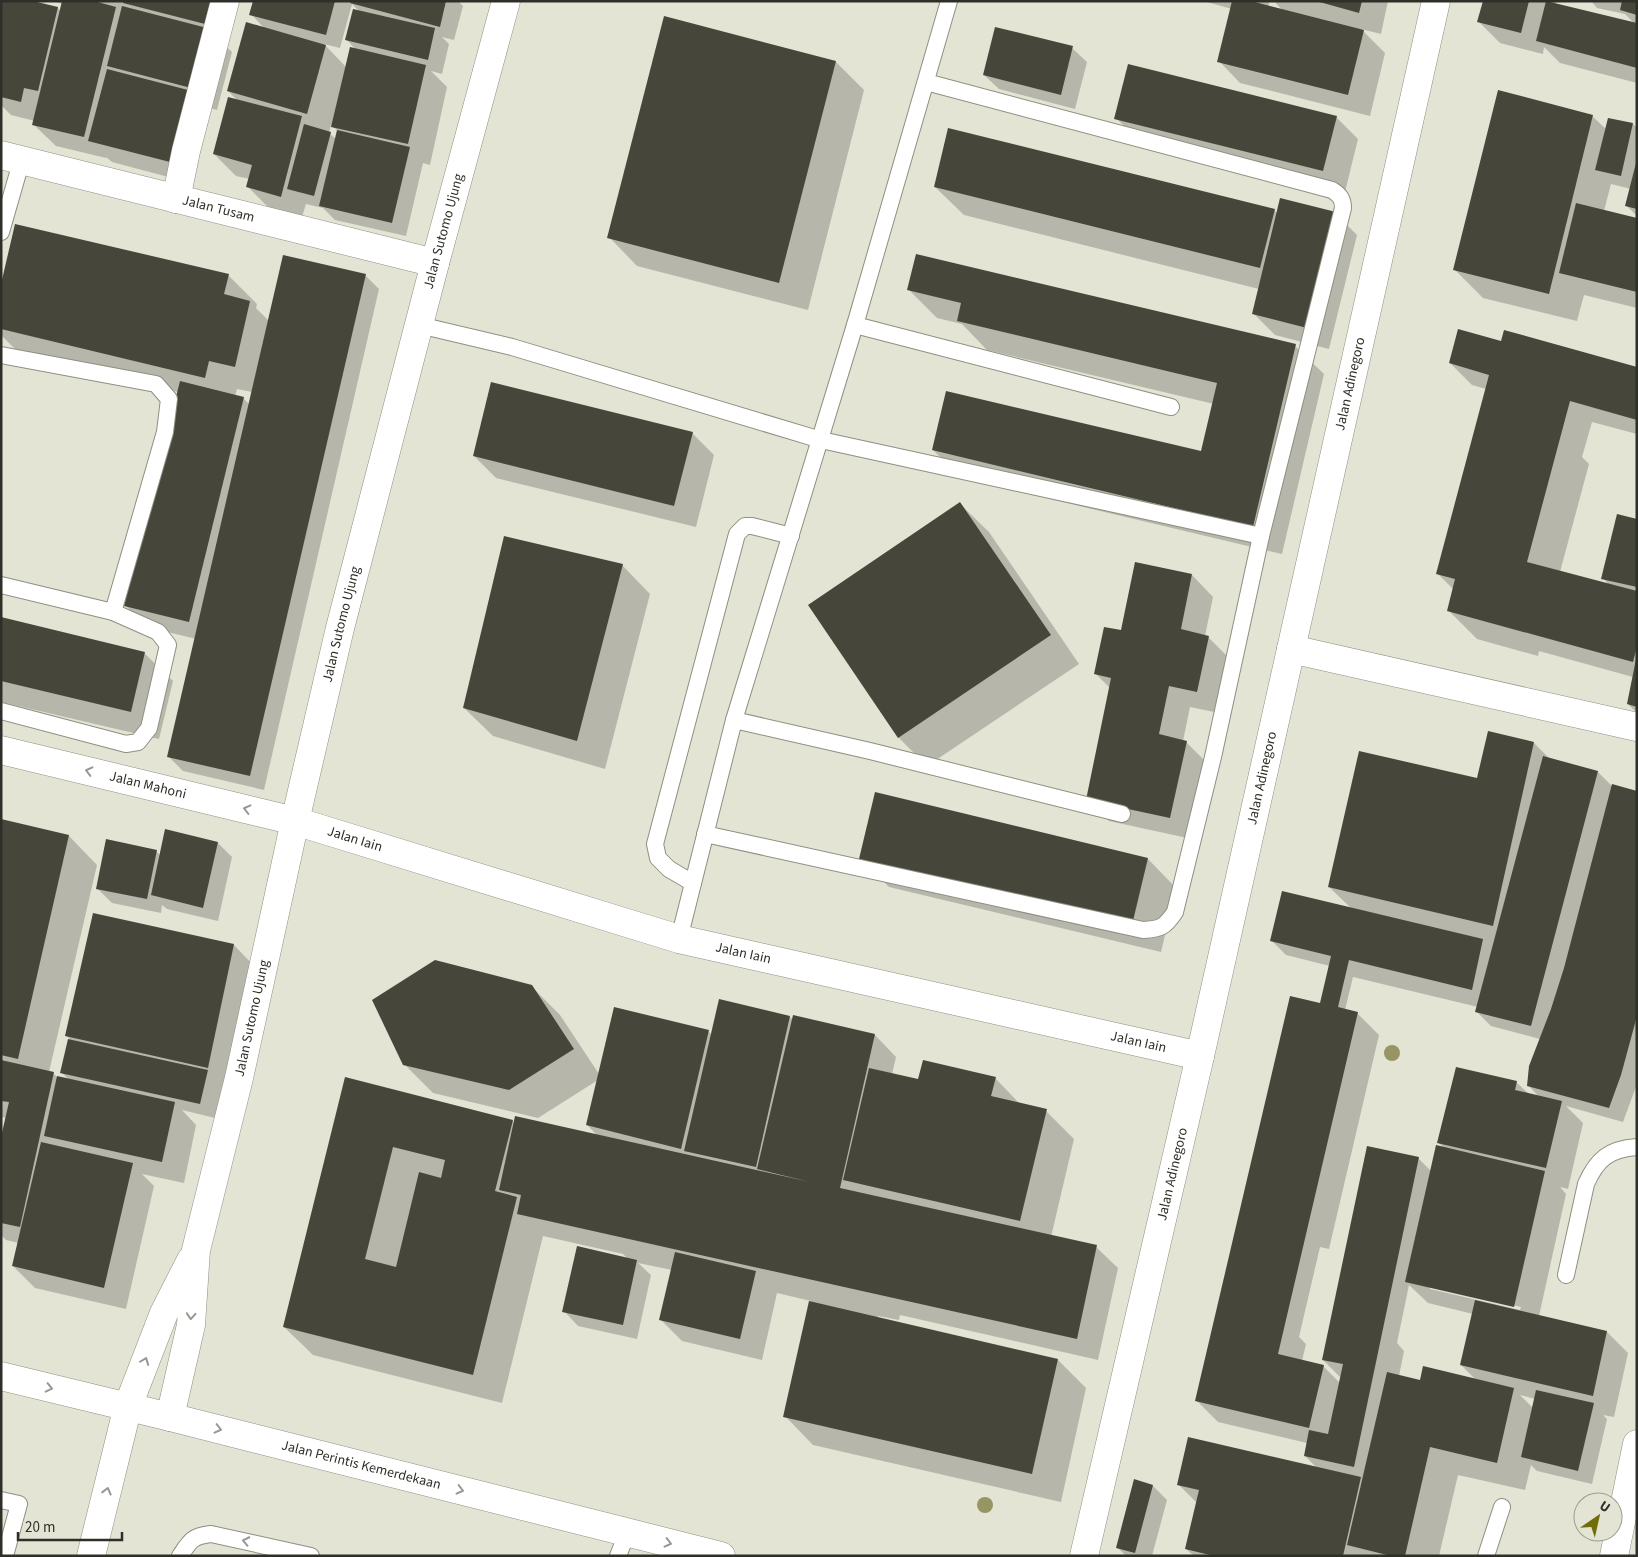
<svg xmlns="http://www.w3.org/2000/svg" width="1638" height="1557" viewBox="0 0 1638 1557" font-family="'Source Sans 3',sans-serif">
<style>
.shadow{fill:#0003;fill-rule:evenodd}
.building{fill:#46463a;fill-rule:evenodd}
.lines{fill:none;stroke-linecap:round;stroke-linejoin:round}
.lane-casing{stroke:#8f8f81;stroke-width:18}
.street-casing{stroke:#8f8f81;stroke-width:29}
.secondary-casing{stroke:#8f8f81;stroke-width:29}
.primary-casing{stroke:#8f8f81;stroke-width:29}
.lane{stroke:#fff;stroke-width:16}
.street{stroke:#fff;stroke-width:28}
.secondary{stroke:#fff;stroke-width:28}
.primary{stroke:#fff;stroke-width:28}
.tree{fill:#979563}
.oneway{stroke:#979794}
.labels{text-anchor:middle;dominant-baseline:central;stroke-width:5;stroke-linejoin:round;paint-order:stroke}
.street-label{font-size:14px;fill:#2f2f29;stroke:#e4e4d5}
</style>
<rect width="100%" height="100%" fill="#e4e4d5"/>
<g class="shadow">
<polygon points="1,1 28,1 58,8 61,12 63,4 50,1 224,1 216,37 232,52 217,110 202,106 191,183 112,162 106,157 106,158 56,146 34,125 35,121 11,115 1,105"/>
<path d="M254 1H458L463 6 454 40 442 37 449 44 442 74 431 71 447 87 430 165 423 163 406 236 335 220 323 208 306 204 302 217 269 208 248 187 250 179 236 176 214 154 238 101 228 91 265 29 251 14ZM352 4 360 12 347 40 356 50 346 67 324 44 340 48ZM331 125 338 131 336 139 329 133Z"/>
<polygon points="1203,1 1270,1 1268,7 1283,11 1274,1 1388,1 1381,34 1361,29 1385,53 1370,116 1240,83 1219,61 1232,9"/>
<polygon points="1484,1 1556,1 1555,5 1635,24 1625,14 1597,8 1591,1 1637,1 1637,83 1560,63 1544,47 1543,54 1500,43 1479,22"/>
<polygon points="1072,48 1087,62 1075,109 999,89 984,75"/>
<polygon points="836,62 864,90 808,310 637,266 609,237"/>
<polygon points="1592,116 1606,129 1608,119 1633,124 1637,128 1637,216 1627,206 1631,189 1611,184 1604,211 1637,220 1637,308 1584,295 1577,321 1483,298 1454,269"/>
<polygon points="1336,117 1358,139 1345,192 1138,140 1116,118"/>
<polygon points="935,187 1274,210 1278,214 1335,213 1357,235 1329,349 1275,335 1253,313 1259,289 964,215"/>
<path d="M228 275 257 304 256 308 269 321 365 275 379 289 264 790 183 771 169 757 196 639 147 627 126 606 178 392 21 355 1 335V289ZM237 389 252 392 250 405 243 398 235 396Z"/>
<polygon points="909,290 1295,346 1324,374 1282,554 961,478 933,450 1202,453 1214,404 987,350 962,324 937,318"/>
<polygon points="1502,342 1637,368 1637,434 1592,422 1582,457 1589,464 1560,572 1610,586 1603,578 1637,520 1637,713 1628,704 1633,677 1539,651 1538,656 1477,639 1449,611 1454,590 1438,574 1486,389 1472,385 1450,363"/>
<polygon points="692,433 714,455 696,527 496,478 474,456"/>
<polygon points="960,504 989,532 1079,664 927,766 899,738 809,605"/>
<polygon points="622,565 650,594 605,769 493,736 464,708"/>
<polygon points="1192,575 1213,597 1205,636 1208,637 1230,659 1219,713 1190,707 1183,741 1186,742 1208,764 1192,839 1109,821 1087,800 1110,688 1096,674 1122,632"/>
<polygon points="1,618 144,653 173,681 159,739 1,702"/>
<path d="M1534 743 1550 759 1598 772 1613 787 1637 792V1084L1623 1122 1566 1106 1583 1123 1568 1189 1560 1187 1566 1194 1539 1316 1607 1332 1628 1353 1614 1417 1603 1415 1607 1419 1592 1484 1537 1471 1531 1465 1525 1490 1458 1475 1439 1556H1194L1186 1549 1197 1503 1179 1485 1317 1468 1305 1456 1307 1443 1218 1422 1196 1400 1324 1005 1330 966 1286 955 1271 940 1352 909 1329 887 1478 780ZM1353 977 1478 1007 1477 1012 1491 1026 1540 1039 1528 1085 1539 1097 1529 1094 1516 1082 1439 1143 1445 1149 1431 1171 1418 1158 1323 1360 1341 1378 1340 1383 1323 1366 1302 1361 1306 1344 1299 1337 1320 1247 1329 1249 1379 1035 1357 1013 1345 1010ZM1409 1285 1428 1303 1473 1314 1461 1365 1476 1380 1421 1381 1399 1376 1404 1351 1397 1343ZM1430 1286 1521 1307 1520 1310 1430 1289ZM1520 1395 1535 1399 1533 1408Z"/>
<polygon points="1,820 69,836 97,865 49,1072 53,1073 58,1078 69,1080 61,1072 72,1042 67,1036 234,945 255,967 229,1088 222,1087 215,1118 182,1110 196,1125 184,1183 142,1174 154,1186 126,1309 35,1288 13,1266 19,1243 6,1240 1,1235 1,1143 7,1118 1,1117"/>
<polygon points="218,843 232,857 218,921 167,909 162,905 161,913 112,903 98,889 156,851 161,856"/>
<polygon points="860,858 1148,859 1176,888 1161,952 889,887"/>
<polygon points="531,986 560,1015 599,1074 708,1031 712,1035 790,1017 793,1020 875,1035 896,1057 892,1074 919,1081 995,1078 1021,1105 1046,1111 1074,1139 1051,1237 1096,1247 1118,1268 1098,1360 900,1315 899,1320 878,1316 877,1318 1058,1360 1086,1388 1061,1502 813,1445 785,1416 811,1301 777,1293 762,1360 682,1341 660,1319 672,1270 638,1263 651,1275 637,1339 578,1326 564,1311 628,1259 623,1254 543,1236 502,1403 313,1355 284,1327 346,1079 512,1121 515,1123 598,1136 587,1125 598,1080 538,1118 433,1093 404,1064"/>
<polygon points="1135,1481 1153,1486 1167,1500 1152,1556 1126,1556 1117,1547"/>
</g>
<g class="building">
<polygon points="1,1 33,1 58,7 38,91 24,88 21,102 1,97"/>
<polygon points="62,1 94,1 116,7 84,137 32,125"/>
<polygon points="124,1 215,1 209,25 123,3"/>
<polygon points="253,1 335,1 326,35 249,15"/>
<polygon points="351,1 446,1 440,27 350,3"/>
<polygon points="1232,1 1251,1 1364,30 1348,95 1217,62"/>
<polygon points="1316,1 1362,1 1359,13"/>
<polygon points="1483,1 1529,1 1521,33 1477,22"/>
<polygon points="1546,1 1637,23 1637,68 1536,41"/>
<polygon points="1622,1 1637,1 1637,15 1620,10"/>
<polygon points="122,6 211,29 195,89 107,66"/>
<polygon points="353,9 435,28 428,60 345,40"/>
<polygon points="664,16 836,61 779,283 607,238"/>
<polygon points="246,22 326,45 307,114 227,91"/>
<polygon points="995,27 1073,46 1061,95 983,75"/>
<polygon points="350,47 426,65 408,144 331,127"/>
<polygon points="1128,64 1337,116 1323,171 1114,119"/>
<polygon points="107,69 188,90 170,162 88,141"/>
<polygon points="1498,90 1593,115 1549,294 1453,270"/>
<polygon points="228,97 302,116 281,197 246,187 252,165 213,154"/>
<polygon points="1608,118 1633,123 1621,176 1595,170"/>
<polygon points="304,124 331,132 314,196 287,189"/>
<polygon points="948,128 1275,209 1260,268 934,187"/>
<polygon points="337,130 410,147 392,223 319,206"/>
<polygon points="1636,163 1637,163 1637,209 1625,206"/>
<polygon points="1280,198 1336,212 1307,328 1252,314"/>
<polygon points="1576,203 1637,218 1637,292 1559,273"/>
<polygon points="15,224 229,274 224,294 250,301 235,367 209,361 205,378 1,329 1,284"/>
<polygon points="916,254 1296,344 1253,527 932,450 946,391 1201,451 1217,383 957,321 961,303 907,290"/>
<polygon points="283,255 366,274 250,776 167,757"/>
<polygon points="1458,329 1501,341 1504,330 1637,367 1637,420 1570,401 1527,562 1637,591 1637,646 1633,662 1447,611 1455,579 1436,574 1489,375 1449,363"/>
<polygon points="180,381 244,397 189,622 124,606"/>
<polygon points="491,382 693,432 674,506 473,456"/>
<polygon points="960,502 1051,635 898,738 808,605"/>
<polygon points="1617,514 1637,519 1637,587 1601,579"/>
<polygon points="504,536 623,564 577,741 463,708"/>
<polygon points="1135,562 1192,574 1181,629 1209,636 1197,692 1169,686 1159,734 1187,741 1170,818 1086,800 1111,678 1094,674 1104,627 1121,630"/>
<polygon points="1,617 145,652 131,712 1,681"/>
<polygon points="1636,659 1637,659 1637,707 1627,704"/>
<polygon points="1488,731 1534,742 1493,926 1328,887 1359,751 1477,778"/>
<polygon points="1543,756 1598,771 1531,1026 1475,1012"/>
<polygon points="1612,784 1637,791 1637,1016 1621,1075 1609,1108 1527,1086 1529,1066 1551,1009 1564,968"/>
<polygon points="875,792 1148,858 1132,925 859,859"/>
<polygon points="1,819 69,835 18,1059 1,1055"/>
<polygon points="165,829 218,842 203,908 151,895"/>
<polygon points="106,839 157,850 147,899 96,889"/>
<polygon points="1282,891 1483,939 1472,990 1349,960 1338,1007 1358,1012 1278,1354 1324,1365 1309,1428 1195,1401 1290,996 1320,1003 1331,956 1270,941"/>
<polygon points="93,913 234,944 208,1068 65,1036"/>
<polygon points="435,960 532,985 574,1049 509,1090 403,1065 372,1000"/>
<polygon points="719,999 790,1016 756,1167 684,1151"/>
<polygon points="614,1007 709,1030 681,1149 586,1125"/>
<polygon points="793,1015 875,1034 840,1188 1097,1245 1077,1339 517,1214 521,1195 499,1190 515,1116 810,1182 757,1169"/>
<polygon points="68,1039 208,1070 200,1104 60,1073"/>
<polygon points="1,1060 54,1072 20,1227 1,1223 1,1137 9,1102 1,1101"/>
<polygon points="923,1060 996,1077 991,1096 1047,1109 1020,1221 843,1180 869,1068 918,1079"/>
<polygon points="1456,1067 1517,1081 1515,1090 1562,1101 1546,1168 1437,1143"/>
<polygon points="57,1076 175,1102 162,1162 44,1136"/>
<path d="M345 1077 513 1120 495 1191 517 1197 473 1375 283 1327ZM393 1147 445 1160 441 1178 419 1172 396 1267 365 1259Z"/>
<polygon points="41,1142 133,1163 104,1288 12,1266"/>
<polygon points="1436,1145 1545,1171 1514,1307 1405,1282"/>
<polygon points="1367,1146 1419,1157 1354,1467 1304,1456 1309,1430 1328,1434 1343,1364 1322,1360"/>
<polygon points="577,1246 637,1260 623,1325 562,1312"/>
<polygon points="675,1252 756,1271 740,1339 659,1320"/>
<polygon points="1475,1300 1607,1331 1593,1396 1460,1365"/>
<polygon points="809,1301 1058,1359 1032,1474 783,1417"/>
<polygon points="1423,1366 1514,1388 1497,1463 1430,1447 1405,1556 1391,1556 1347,1545 1387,1372 1420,1380"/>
<polygon points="1536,1390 1594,1403 1578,1471 1521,1457"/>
<polygon points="1188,1437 1361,1477 1343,1556 1214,1556 1185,1549 1199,1490 1177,1485"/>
<polygon points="1134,1479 1153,1485 1135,1553 1116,1548"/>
</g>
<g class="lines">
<defs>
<g id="lane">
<polyline points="1,232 22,159"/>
<polyline points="419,325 512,347 821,440 1261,536"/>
<polyline points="855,325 1171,407"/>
<polyline points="1,355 156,384 169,399 165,432 113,612 1,585"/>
<polyline points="1,711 126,744 138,742 149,728 168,645 158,632 113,612"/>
<polyline points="734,720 870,751 1122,814"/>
<path d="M705 834 1143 930C1161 929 1165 927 1175 912L1213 757 1261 536 1343 208C1343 199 1340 195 1332 190L926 82"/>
<polyline points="693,883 669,869 658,858 655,844 737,534 745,526 752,526 791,536"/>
<polyline points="679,939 734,720 855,325 949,1"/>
<path d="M1566 1275 1586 1184C1597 1159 1609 1149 1637 1147"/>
<polyline points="1,1500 19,1504 5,1556"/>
<path d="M180 1556C190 1541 192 1536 211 1534L311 1556"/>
<polyline points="618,1556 627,1533"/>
<polyline points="1486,1556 1502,1507"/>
</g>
<g id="street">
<path id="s1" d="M1 155 435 263"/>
<polyline points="176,199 186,151 225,1"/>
<polyline points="1291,649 1637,727"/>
<path id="s2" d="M1 750 295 821 679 939 1200 1056"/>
<path id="s3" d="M1084 1556 1200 1056 1436 1"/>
</g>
<g id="secondary">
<path id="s4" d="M170 1417 191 1325 196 1250 239 1078 295 821 340 628 435 263 506 1"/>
<polyline points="91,1556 128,1406 164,1313 191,1260"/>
<polyline points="1614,1556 1637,1444"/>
</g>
<g id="primary">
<path id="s5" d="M1 1376 170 1417 721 1556"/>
</g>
</defs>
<use href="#lane" class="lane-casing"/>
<use href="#street" class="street-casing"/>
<use href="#secondary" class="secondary-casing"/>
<use href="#primary" class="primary-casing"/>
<use href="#lane" class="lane"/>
<use href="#street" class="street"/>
<use href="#secondary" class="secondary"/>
<use href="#primary" class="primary"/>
</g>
<g class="tree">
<circle cx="1392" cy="1053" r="8"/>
<circle cx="985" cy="1505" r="8"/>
</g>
<defs><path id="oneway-chevron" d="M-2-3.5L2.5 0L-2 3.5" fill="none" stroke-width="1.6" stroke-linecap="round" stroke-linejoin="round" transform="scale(1.25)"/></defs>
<g class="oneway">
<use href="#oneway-chevron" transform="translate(89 771) rotate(-166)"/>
<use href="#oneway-chevron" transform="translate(247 809) rotate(-166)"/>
<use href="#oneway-chevron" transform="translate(191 1316) rotate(94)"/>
<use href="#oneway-chevron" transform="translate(145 1361) rotate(-69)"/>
<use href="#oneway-chevron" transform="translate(49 1388) rotate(13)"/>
<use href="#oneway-chevron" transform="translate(218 1429) rotate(14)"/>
<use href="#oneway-chevron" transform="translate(460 1490) rotate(14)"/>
<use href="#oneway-chevron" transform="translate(107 1491) rotate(-76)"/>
<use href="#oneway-chevron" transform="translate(246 1541) rotate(-168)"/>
<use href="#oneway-chevron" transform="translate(668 1543) rotate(14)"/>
</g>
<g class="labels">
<g class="street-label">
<text stroke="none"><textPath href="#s1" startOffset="224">Jalan Tusam</textPath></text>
<text stroke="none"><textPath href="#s4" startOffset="1218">Jalan Sutomo Ujung</textPath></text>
<text stroke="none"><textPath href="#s3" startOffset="1202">Jalan Adinegoro</textPath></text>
<text stroke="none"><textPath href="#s4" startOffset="812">Jalan Sutomo Ujung</textPath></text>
<text stroke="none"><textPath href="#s3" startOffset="798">Jalan Adinegoro</textPath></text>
<text stroke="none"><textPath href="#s2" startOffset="151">Jalan Mahoni</textPath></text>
<text stroke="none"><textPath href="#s2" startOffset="365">Jalan Iain</textPath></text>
<text stroke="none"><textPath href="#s2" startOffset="770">Jalan Iain</textPath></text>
<text stroke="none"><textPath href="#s4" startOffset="408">Jalan Sutomo Ujung</textPath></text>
<text stroke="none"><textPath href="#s2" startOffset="1175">Jalan Iain</textPath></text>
<text stroke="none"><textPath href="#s3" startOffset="392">Jalan Adinegoro</textPath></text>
<text stroke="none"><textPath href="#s5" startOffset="371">Jalan Perintis Kemerdekaan</textPath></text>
</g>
</g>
<rect width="1638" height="1557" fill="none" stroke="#2f2f29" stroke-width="5"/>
<g transform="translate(1598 1517) rotate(34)"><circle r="24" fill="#e4e4d5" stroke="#9c9c90"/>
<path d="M0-4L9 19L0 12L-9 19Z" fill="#716d0b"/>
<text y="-8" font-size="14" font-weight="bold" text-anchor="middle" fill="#2f2f29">U</text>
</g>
<path d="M18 1532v8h104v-8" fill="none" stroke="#2f2f29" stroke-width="2.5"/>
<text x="25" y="1532" font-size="15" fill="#2f2f29" stroke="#e4e4d5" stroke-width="4" paint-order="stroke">20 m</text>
</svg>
